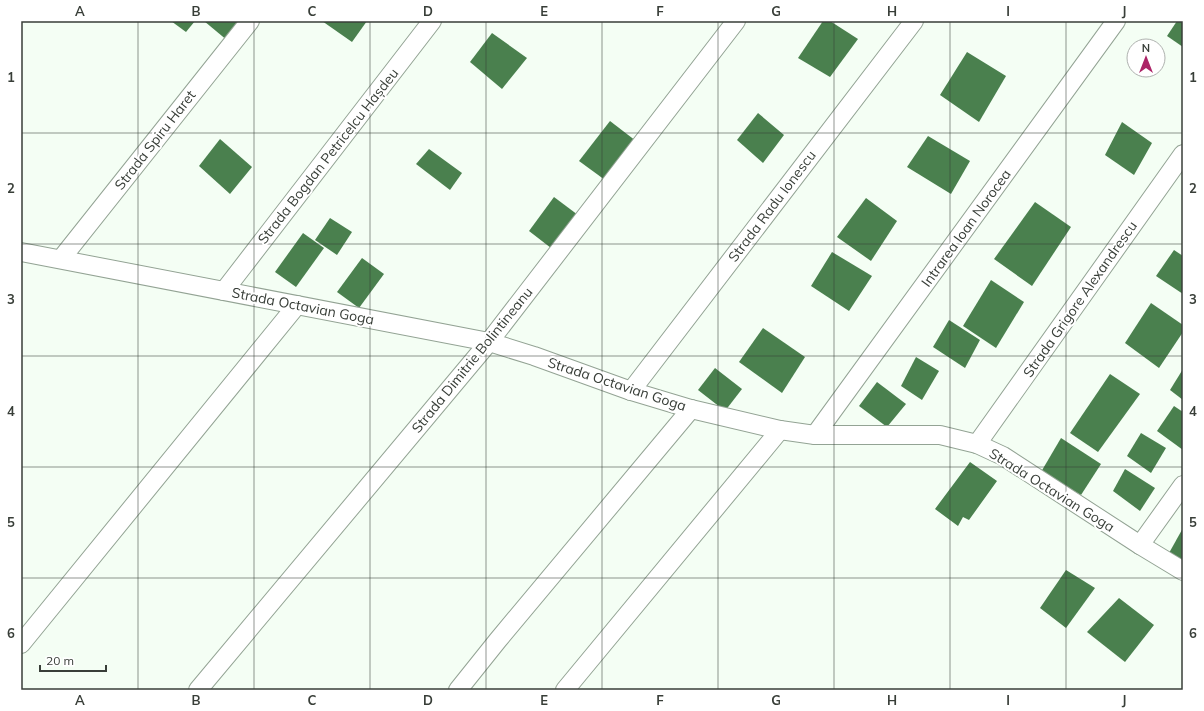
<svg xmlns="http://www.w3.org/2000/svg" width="1204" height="711" viewBox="0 0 1204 711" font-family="Mulish,sans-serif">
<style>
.building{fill:#4a804e}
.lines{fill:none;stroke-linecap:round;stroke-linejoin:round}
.minor-casing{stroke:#93a394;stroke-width:20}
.minor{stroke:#fff;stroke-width:18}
.grid{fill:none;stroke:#383e38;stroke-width:1;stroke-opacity:0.55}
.labels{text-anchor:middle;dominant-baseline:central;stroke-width:4;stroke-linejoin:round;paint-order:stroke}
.street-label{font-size:14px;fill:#383e38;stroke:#fff}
.neatline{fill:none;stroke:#383e38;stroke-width:1.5}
.grid-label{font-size:13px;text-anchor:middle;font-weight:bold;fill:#383e38}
</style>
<rect width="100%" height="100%" fill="#f4fef4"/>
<g class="building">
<polygon points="171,21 195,21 186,32"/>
<polygon points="204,21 251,21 234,46"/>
<polygon points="322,21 367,21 352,42"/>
<polygon points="823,21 830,21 858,39 830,77 798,58"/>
<polygon points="1177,21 1183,21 1183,47 1167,36"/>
<polygon points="492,33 527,58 502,89 470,62"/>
<polygon points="967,52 1006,76 979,122 940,95"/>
<polygon points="758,113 784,135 763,163 737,140"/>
<polygon points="610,121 636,141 605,180 579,161"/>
<polygon points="1122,122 1152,143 1134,175 1105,155"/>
<polygon points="928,136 970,161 951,194 907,167"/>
<polygon points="220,139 252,167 230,194 199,166"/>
<polygon points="429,149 462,173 450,190 416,164"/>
<polygon points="554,197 578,215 551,248 529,231"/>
<polygon points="866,198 897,221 871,261 837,237"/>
<polygon points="1035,202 1071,227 1032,286 994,259"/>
<polygon points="330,218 352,232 337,255 315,240"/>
<polygon points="303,233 324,248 296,287 275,272"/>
<polygon points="1174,250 1183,256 1183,294 1156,276"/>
<polygon points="832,252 872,276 849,311 811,286"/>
<polygon points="362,258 384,274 359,308 337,292"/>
<polygon points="991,280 1024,302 996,348 963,326"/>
<polygon points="1151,303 1183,325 1183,332 1159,368 1125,343"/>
<polygon points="949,320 980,340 965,368 933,347"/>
<polygon points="763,328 805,357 782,393 739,362"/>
<polygon points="916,357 939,371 922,400 901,386"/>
<polygon points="715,368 742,389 725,411 698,390"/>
<polygon points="1183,369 1183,400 1170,390"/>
<polygon points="1110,374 1140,394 1098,452 1070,433"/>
<polygon points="877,382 906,404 887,427 859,406"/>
<polygon points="1174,406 1183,412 1183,450 1157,431"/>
<polygon points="1141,433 1166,448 1151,473 1127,456"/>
<polygon points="1061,438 1101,464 1081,495 1041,472"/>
<polygon points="970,462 997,481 969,520 963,517 958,526 935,509"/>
<polygon points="1125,469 1155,488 1140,511 1113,491"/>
<polygon points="1183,528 1183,562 1169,553"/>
<polygon points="1066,570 1095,588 1066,628 1040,608"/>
<polygon points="1119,598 1154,625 1125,662 1087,632"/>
</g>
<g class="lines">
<defs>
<g id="minor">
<polyline points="21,252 489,342 534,356 631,391 691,409 780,430 815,435 940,435 977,444 1003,456 1140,545 1183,571"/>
<polyline points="61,259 250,21"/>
<polyline points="224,291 432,21"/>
<polyline points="631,391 914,21"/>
<polyline points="815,435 1116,21"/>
<polyline points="977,444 1183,154"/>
<polyline points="1140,545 1183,485"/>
<polyline points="21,644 297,305"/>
<polyline points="198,690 489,342 736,21"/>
<polyline points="458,690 498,640 691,409"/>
<polyline points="565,690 780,430"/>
</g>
</defs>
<use href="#minor" class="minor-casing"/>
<use href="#minor" class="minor"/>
</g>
<path class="grid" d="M138 21V690M254 21V690M370 21V690M486 21V690M602 21V690M718 21V690M834 21V690M950 21V690M1066 21V690M21 133H1183M21 244H1183M21 356H1183M21 467H1183M21 578H1183"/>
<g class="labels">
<g class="street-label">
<text transform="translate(155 140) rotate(-52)">Strada Spiru Haret</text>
<text transform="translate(328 156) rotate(-52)">Strada Bogdan Petricelcu Hașdeu</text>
<text transform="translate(772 206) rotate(-53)">Strada Radu Ionescu</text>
<text transform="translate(966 228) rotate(-54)">Intrarea Ioan Norocea</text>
<text transform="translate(1080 299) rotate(-55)">Strada Grigore Alexandrescu</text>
<text transform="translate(303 306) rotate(11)">Strada Octavian Goga</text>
<text transform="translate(472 360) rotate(-51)">Strada Dimitrie Bolintineanu</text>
<text transform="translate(617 384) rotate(18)">Strada Octavian Goga</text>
<text transform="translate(1052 490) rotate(32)">Strada Octavian Goga</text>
</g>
</g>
<rect width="1204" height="711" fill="none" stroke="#ffffff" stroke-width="44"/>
<g transform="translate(1146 58)"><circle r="19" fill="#ffffff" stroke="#afb2af"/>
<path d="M0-3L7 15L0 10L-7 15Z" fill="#ac2467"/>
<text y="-6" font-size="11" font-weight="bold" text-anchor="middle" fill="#383e38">N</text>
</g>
<path d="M40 665v6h66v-6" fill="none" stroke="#383e38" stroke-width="2"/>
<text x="46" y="665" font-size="12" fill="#383e38" stroke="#ffffff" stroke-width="3" paint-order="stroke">20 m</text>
<rect x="22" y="22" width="1160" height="667" class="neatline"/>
<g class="grid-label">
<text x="80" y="16">A</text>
<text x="196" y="16">B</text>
<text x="312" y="16">C</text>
<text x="428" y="16">D</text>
<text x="544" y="16">E</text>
<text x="660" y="16">F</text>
<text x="776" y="16">G</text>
<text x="892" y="16">H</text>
<text x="1008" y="16">I</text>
<text x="1124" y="16">J</text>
<text x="11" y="82">1</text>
<text x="1193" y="82">1</text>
<text x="11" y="193">2</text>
<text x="1193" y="193">2</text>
<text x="11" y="304">3</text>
<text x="1193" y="304">3</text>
<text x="11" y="416">4</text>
<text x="1193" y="416">4</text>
<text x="11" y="527">5</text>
<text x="1193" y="527">5</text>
<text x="11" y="638">6</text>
<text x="1193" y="638">6</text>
<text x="80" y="705">A</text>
<text x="196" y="705">B</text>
<text x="312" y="705">C</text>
<text x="428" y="705">D</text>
<text x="544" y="705">E</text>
<text x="660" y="705">F</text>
<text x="776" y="705">G</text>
<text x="892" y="705">H</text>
<text x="1008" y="705">I</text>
<text x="1124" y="705">J</text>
</g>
</svg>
